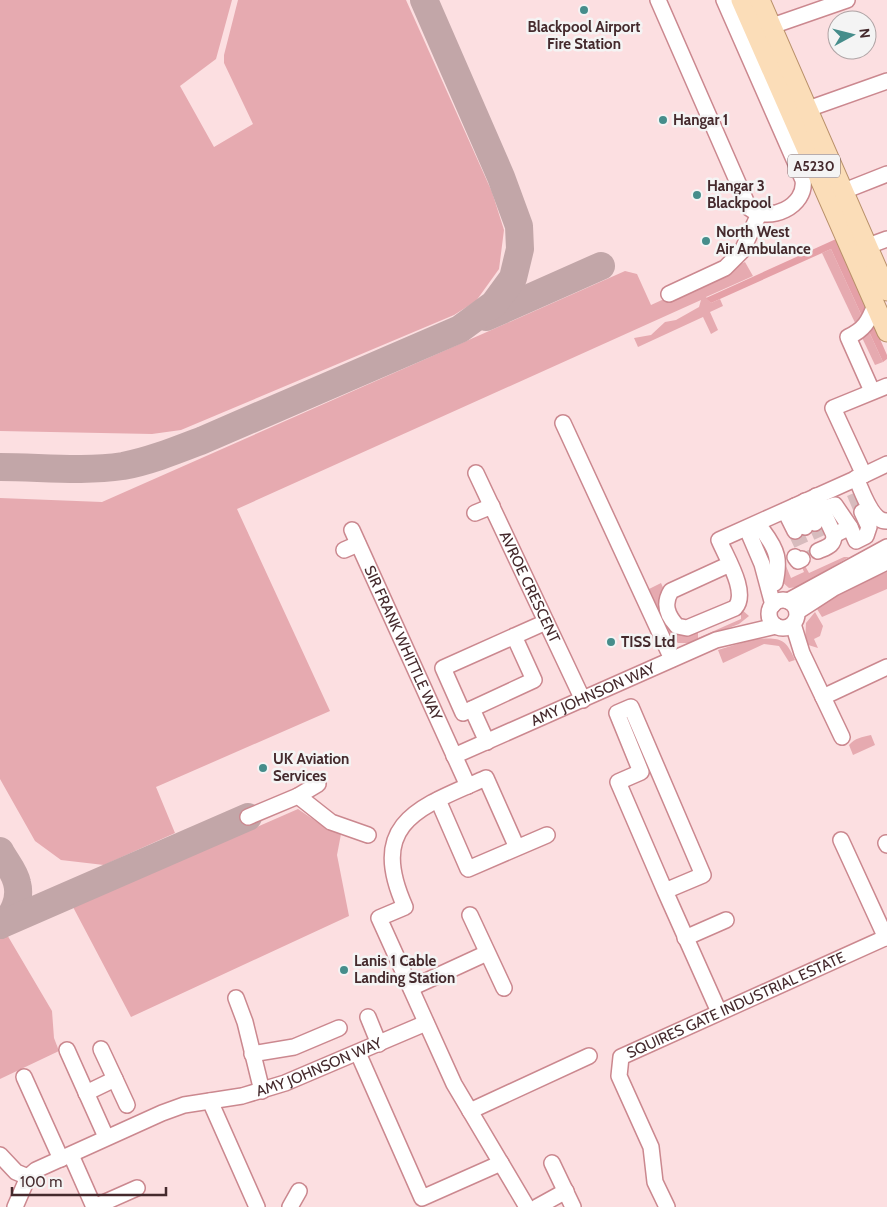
<svg xmlns="http://www.w3.org/2000/svg" width="887" height="1207" viewBox="0 0 887 1207" font-family="Cabin,sans-serif">
<style>
.green{fill:#e6aab0}
.forest{fill:#e5a0a7}
.lines{fill:none;stroke-linecap:round;stroke-linejoin:round}
.taxiway{stroke:#c2a6a8;stroke-width:28}
.minor-tunnel{stroke:#d7bbbd;stroke-width:15;stroke-dasharray:15 8;stroke-linecap:butt}
.minor-casing{stroke:#cb888f;stroke-width:18}
.major-casing{stroke:#b99069;stroke-width:21}
.minor{stroke:#fff;stroke-width:15}
.major{stroke:#fbddb8;stroke-width:19}
.poi-dot{fill:#468d8b;stroke:#f4f4f4;stroke-width:2}
.labels{text-anchor:middle;dominant-baseline:central;stroke-width:5;stroke-linejoin:round;paint-order:stroke}
.shield{fill:#f4f4f4;stroke:#7a6769;stroke-width:1}
.shield-label{font-size:14px;font-weight:bold;fill:#452a2d}
.poi-label{font-size:15px;font-weight:bold;fill:#452a2d;stroke:#f4f4f4;text-anchor:start}
.street-label{font-size:15px;fill:#452a2d;stroke:#f4f4f4}
</style>
<rect width="100%" height="100%" fill="#fcdfe1"/>
<g class="green">
<polygon points="0,0 232,0 216,59 180,86 214,147 253,124 224,63 224,55 238,0 406,0 492,192 504,230 499,269 476,301 454,315 181,430 152,434 0,431"/>
<polygon points="831,249 883,362 875,365 822,253"/>
<polygon points="745,262 753,276 706,297 711,303 720,299 723,306 710,312 718,330 711,334 703,317 638,347 634,338 651,335 665,322 676,320 699,307 701,300 237,509 330,711 156,787 175,833 104,865 61,860 35,841 0,779 0,498 102,502 625,271 637,274 651,305"/>
<polygon points="844,557 849,557 798,587 789,588 781,581 786,566 791,578 804,572 801,565 804,564 809,573"/>
<polygon points="887,572 887,589 822,617 817,609 836,594"/>
<polygon points="661,583 665,592 664,611 698,628 698,638 741,619 741,609 749,616 739,624 690,643 678,643 671,636 649,589"/>
<polygon points="815,612 823,626 820,636 814,639 818,648 805,644 806,623"/>
<path d="M754 639C778 638 785 636 795 660L789 662 779 646 764 644 723 663 718 650Z"/>
<path d="M871 735 875 745 853 755 849 745C855 738 862 737 871 735Z"/>
<polygon points="298,809 320,824 341,834 337,855 349,916 131,1017 73,907"/>
<polygon points="6,933 52,1011 54,1038 59,1051 0,1079 0,936"/>
</g>
<polygon class="forest" points="836,239 887,355 887,359 883,362 831,249 711,303 706,298"/>
<g class="lines">
<g class="taxiway">
<polyline points="486,317 601,266"/>
<path d="M0 467C40 467 83 472 123 466 150 461 177 450 203 440L460 329 494 304 513 278 520 249 519 226 501 177 424 0"/>
<path d="M0 851C5 861 15 872 17 883 21 898 14 917 0 925"/>
<polyline points="0,925 248,817"/>
</g>
<g class="minor-tunnel">
<polyline points="854,493 862,512"/>
<polyline points="815,523 824,543"/>
<polyline points="795,531 807,557"/>
</g>
<defs>
<g id="minor">
<path d="M658 0 749 208C769 224 807 206 803 180L724 0"/>
<polyline points="772,26 847,0"/>
<polyline points="808,109 887,81"/>
<polyline points="844,191 887,174"/>
<polyline points="868,246 887,239"/>
<polyline points="669,294 725,268 742,251 759,214"/>
<path d="M872 391 848 337C864 330 869 321 875 305"/>
<polyline points="563,423 672,659"/>
<path id="s1" d="M476 473 583 700"/>
<polyline points="864,475 887,464"/>
<path d="M856 478C862 490 871 522 887 521"/>
<path d="M816 496 834 535C834 546 827 547 818 551"/>
<polyline points="805,501 815,523"/>
<polyline points="795,506 805,527"/>
<polyline points="822,509 835,505 850,527"/>
<polyline points="785,511 795,531"/>
<polyline points="475,513 492,506"/>
<polyline points="747,529 762,564 773,605"/>
<path d="M747 529 763 531C778 551 780 560 775 583"/>
<path id="s2" d="M352 530 468 786"/>
<polyline points="834,535 850,527 856,541 866,536 869,527 862,512"/>
<polyline points="344,550 358,544"/>
<polyline points="795,557 798,561 802,559"/>
<path d="M730 564 671 591C663 604 667 615 677 626L687 628 735 608C749 593 726 557 719 540L864 475 833 408 887 386"/>
<circle cx="783" cy="614" r="14"/>
<polyline points="788,601 887,547"/>
<polyline points="797,612 834,588 887,562"/>
<polyline points="793,624 802,653 842,737"/>
<polyline points="514,636 534,680 463,713 443,668 546,622"/>
<polyline points="823,697 887,667"/>
<polyline points="472,709 487,742"/>
<path id="s3" d="M454 756 716 640 776 626"/>
<polyline points="298,796 318,784"/>
<polyline points="438,800 468,869 547,835"/>
<polyline points="248,817 298,796 331,822 368,835"/>
<polyline points="841,840 886,938"/>
<path d="M514 841 486 778C420 807 367 822 405 907L379 918 454 1084 527 1207"/>
<polyline points="886,843 887,845"/>
<polyline points="665,891 618,782 641,772 617,713 631,707 703,875 665,891 719,1012"/>
<polyline points="470,915 504,988"/>
<polyline points="685,938 726,920"/>
<polyline points="411,988 487,953"/>
<polyline points="236,998 245,1022 262,1091"/>
<polyline points="368,1017 379,1044"/>
<polyline points="67,1050 106,1137"/>
<polyline points="358,1053 422,1198 501,1163"/>
<polyline points="252,1054 294,1047 339,1028"/>
<polyline points="24,1077 61,1159"/>
<polyline points="115,1079 127,1105"/>
<polyline points="86,1093 115,1079 101,1049"/>
<polyline points="210,1101 257,1207"/>
<polyline points="470,1111 589,1056"/>
<polyline points="0,1155 16,1172 28,1177"/>
<polyline points="71,1155 94,1207"/>
<polyline points="552,1163 573,1207"/>
<path id="s4" d="M15 1207 28 1177 36 1170 162 1113 184 1105 242 1096 285 1083 426 1023"/>
<polyline points="94,1207 137,1188"/>
<polyline points="290,1207 299,1191"/>
<polyline points="537,1207 566,1191"/>
<path id="s5" d="M667 1207 655 1182 651 1147 619 1076 621 1057 887 937"/>
</g>
<g id="major">
<polyline points="741,0 887,332"/>
<polyline points="760,0 887,291"/>
</g>
</defs>
<use href="#minor" class="minor-casing"/>
<use href="#major" class="major-casing"/>
<use href="#minor" class="minor"/>
<use href="#major" class="major"/>
</g>
<g class="poi-dot">
<circle cx="584" cy="10" r="5"/>
<circle cx="663" cy="120" r="5"/>
<circle cx="697" cy="195" r="5"/>
<circle cx="706" cy="241" r="5"/>
<circle cx="611" cy="642" r="5"/>
<circle cx="263" cy="768" r="5"/>
<circle cx="344" cy="970" r="5"/>
</g>
<g class="labels">
<rect class="shield" x="788" y="154.5" width="52" height="23" rx="4"/>
<g class="shield-label">
<text x="814" y="166">A5230</text>
</g>
<g class="poi-label">
<text x="584" y="27" text-anchor="middle">Blackpool Airport<tspan x="584" dy="17">Fire Station</tspan></text>
<text x="673" y="120">Hangar 1</text>
<text x="707" y="186">Hangar 3<tspan x="707" dy="17">Blackpool</tspan></text>
<text x="716" y="232">North West<tspan x="716" dy="17">Air Ambulance</tspan></text>
<text x="621" y="642">TISS Ltd</text>
<text x="273" y="759">UK Aviation<tspan x="273" dy="17">Services</tspan></text>
<text x="354" y="961">Lanis 1 Cable<tspan x="354" dy="17">Landing Station</tspan></text>
</g>
<g class="street-label">
<text stroke="none"><textPath href="#s1" startOffset="126">AVROE CRESCENT</textPath></text>
<text stroke="none"><textPath href="#s2" startOffset="124">SIR FRANK WHITTLE WAY</textPath></text>
<text stroke="none"><textPath href="#s3" startOffset="152">AMY JOHNSON WAY</textPath></text>
<text stroke="none"><textPath href="#s5" startOffset="286">SQUIRES GATE INDUSTRIAL ESTATE</textPath></text>
<text stroke="none"><textPath href="#s4" startOffset="346">AMY JOHNSON WAY</textPath></text>
</g>
</g>
<g transform="translate(852 35) rotate(83)"><circle r="24" fill="#f4f4f4" stroke="#aea3a4"/>
<path d="M0-4L9 19L0 12L-9 19Z" fill="#468d8b"/>
<text y="-8" font-size="14" font-weight="bold" text-anchor="middle" fill="#452a2d">N</text>
</g>
<path d="M12 1187v8h154v-8" fill="none" stroke="#452a2d" stroke-width="2.5"/>
<text x="20" y="1187" font-size="15" fill="#452a2d" stroke="#f4f4f4" stroke-width="4" paint-order="stroke">100 m</text>
</svg>
